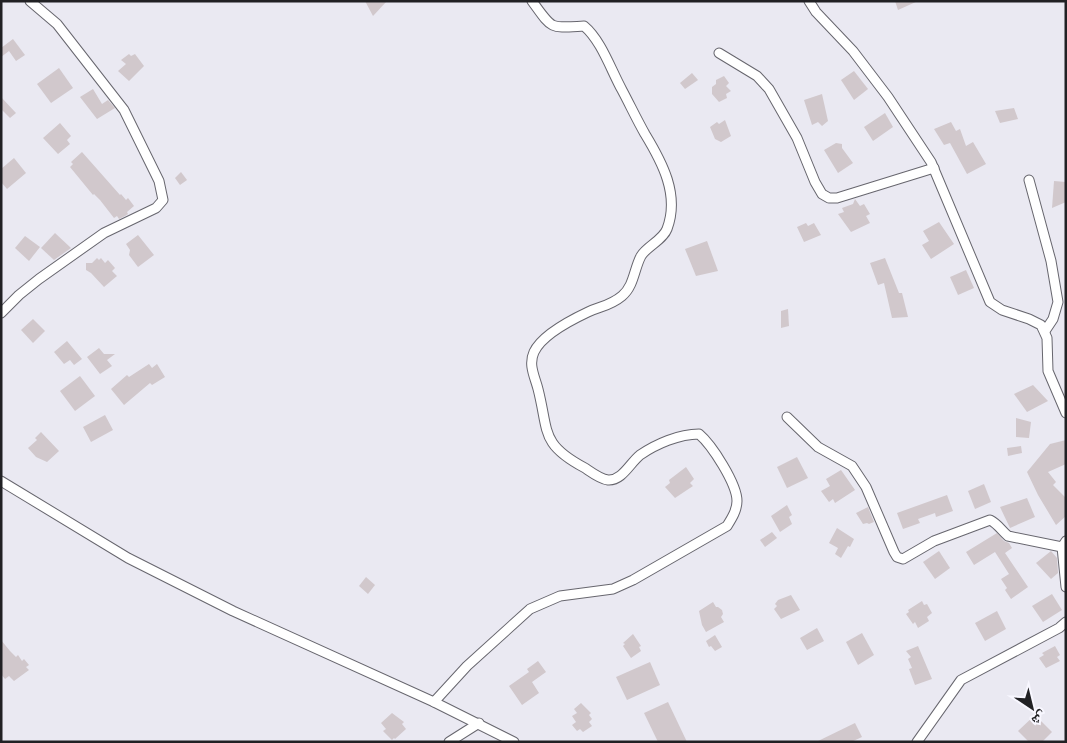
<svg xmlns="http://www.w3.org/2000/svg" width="1067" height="743" viewBox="0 0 1067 743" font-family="Literata,'Noto Naskh Arabic',serif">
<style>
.building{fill:#d1c8cc}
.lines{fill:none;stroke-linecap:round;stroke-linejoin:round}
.street-casing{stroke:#67666e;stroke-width:11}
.street{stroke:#fff;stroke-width:9}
</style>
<rect width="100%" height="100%" fill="#eae9f2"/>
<g class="building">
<polygon points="365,1 387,1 373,16"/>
<polygon points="895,1 918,1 898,10"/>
<polygon points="13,39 25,55 16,61 9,51 1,57 1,48"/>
<polygon points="129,54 131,56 135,54 144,66 129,81 118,71 126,64 121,60"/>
<polygon points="59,68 73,88 51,103 37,84"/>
<polygon points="854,71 868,89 854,100 841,80"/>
<polygon points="692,73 698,80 685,89 680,83"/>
<polygon points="724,76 729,83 726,86 731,91 726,94 727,98 719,102 712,94 712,87 716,84 716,80"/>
<polygon points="93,89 102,104 108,100 115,108 97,119 80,97"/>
<polygon points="822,94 828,121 822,126 818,122 812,125 804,100"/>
<polygon points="1,97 16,113 10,118 1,109"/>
<polygon points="1014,108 1018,119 1000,123 995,111"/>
<polygon points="885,113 893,127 873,141 864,127"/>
<polygon points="725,120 731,136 721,142 715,139 710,127 717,122 719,124"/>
<polygon points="951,122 956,131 960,129 966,146 973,142 986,164 967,174 950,143 944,145 934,129"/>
<polygon points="60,123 71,136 67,140 70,144 58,154 43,138"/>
<polygon points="836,143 842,144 842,148 853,163 838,173 824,150"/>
<polygon points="82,152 120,195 121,194 126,200 128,198 134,206 127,212 128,214 125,216 119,219 117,216 114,218 100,200 94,194 93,195 70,167 73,164 71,162"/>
<polygon points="14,158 26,173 7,189 1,182 1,169"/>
<polygon points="181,172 187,180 180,185 175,178"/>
<polygon points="1054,181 1066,182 1066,202 1052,208"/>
<polygon points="855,199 860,206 864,204 870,214 866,216 870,223 851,232 838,214 844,212 842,208 853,204"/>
<polygon points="939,222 954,244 931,259 922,245 929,241 923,231"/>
<polygon points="806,223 808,226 814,223 821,235 804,242 797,227"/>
<polygon points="55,233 71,248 54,260 41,248"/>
<polygon points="138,235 154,255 138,267 129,255 130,250 126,244"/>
<polygon points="25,236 40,247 29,261 15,248"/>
<polygon points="707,241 718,271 696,276 685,249"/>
<polygon points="97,258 99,260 101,258 105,263 108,260 115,268 112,271 117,276 104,287 91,273 86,270 86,263 92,263"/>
<polygon points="885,258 899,293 902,293 908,317 892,318 884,283 878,285 870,263"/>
<polygon points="966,270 974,288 958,295 950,277"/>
<polygon points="788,309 789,326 781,328 781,311"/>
<polygon points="33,319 45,331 33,343 21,330"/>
<polygon points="67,341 82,359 74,365 70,360 64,364 54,352"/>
<polygon points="99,348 104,354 115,354 107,360 112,366 100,374 87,357"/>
<polygon points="149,364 152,368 157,364 165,377 152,385 150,383 124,405 111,389 127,375 129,377"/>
<polygon points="80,376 95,396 75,411 60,391"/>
<polygon points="1033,385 1048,401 1027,412 1014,394"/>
<polygon points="105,415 113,430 91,442 83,427"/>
<polygon points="1016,418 1031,422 1029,438 1016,437"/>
<polygon points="41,432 59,451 47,462 36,457 28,448 37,440 35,438"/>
<polygon points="1066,440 1066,464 1048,472 1056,482 1053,485 1066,498 1066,516 1056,525 1038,495 1027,472 1050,444"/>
<polygon points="1021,446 1022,453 1008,456 1007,448"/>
<polygon points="797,457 808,478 787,488 777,467"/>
<polygon points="686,467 694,479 690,483 693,486 675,498 665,487 670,483 669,480"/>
<polygon points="841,470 855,490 835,503 833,499 829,502 821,491 830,486 826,479"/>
<polygon points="984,484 991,502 975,509 968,491"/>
<polygon points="947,495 953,511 936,517 935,513 918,519 920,523 903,529 897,513"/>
<polygon points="1027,498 1035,517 1010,528 1000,507"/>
<polygon points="787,505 792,515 789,517 792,524 780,532 771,516"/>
<polygon points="868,507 874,522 869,524 867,523 863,524 856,513"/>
<polygon points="837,528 854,539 850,547 848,546 841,558 835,554 838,548 829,543"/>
<polygon points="772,532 777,538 765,547 760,540"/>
<polygon points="997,533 1004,541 1009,543 1012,548 1005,553 1028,587 1011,599 1005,590 1007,588 1001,579 1009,574 995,552 974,565 966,552"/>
<polygon points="939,551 950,568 935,579 923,562"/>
<polygon points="1051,551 1057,558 1058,573 1051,579 1036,563"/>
<polygon points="366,577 375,585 368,594 359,586"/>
<polygon points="1052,594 1062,610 1043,622 1032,606"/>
<polygon points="791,595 800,610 781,619 774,609 777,606 775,604 778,600"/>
<polygon points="922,601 924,605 927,604 932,613 927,617 929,621 918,628 915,622 913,624 906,614 909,612 908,610"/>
<polygon points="713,602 716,607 718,607 722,610 723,614 721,617 724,622 706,632 702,625 699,611"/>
<polygon points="997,611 1006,629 985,641 975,623"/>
<polygon points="817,628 824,641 807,650 800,638"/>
<polygon points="862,633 874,655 858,665 846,642"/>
<polygon points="633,634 641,646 639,647 641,651 631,658 623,646 625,644 623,643"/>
<polygon points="715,635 722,647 715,651 711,646 709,647 706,641"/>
<polygon points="1,640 10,651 16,657 18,655 22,661 24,659 29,665 26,667 29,670 14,681 9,676 5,679 1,674"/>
<polygon points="918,646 932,679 915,685 909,669 912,668 908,659 911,657 906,651"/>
<polygon points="1055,646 1060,655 1057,657 1060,661 1046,668 1039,658 1044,655 1042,653"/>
<polygon points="538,661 546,672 532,682 539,693 522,705 509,686 529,672 527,669"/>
<polygon points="650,662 660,685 627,700 616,677"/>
<polygon points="668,702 687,742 658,742 644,713"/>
<polygon points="581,703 591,713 589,715 592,719 589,722 592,726 583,732 580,729 577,731 572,725 576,722 572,716 577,713 574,709"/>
<polygon points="392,713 404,722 402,724 406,729 395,739 394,738 392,740 383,731 386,729 381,723"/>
<polygon points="1035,715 1052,732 1042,742 1029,742 1018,731"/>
<polygon points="855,723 862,737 851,742 816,742"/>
</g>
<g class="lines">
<defs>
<g id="street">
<polyline points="809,1 816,12 853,51 888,97 931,162 990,302 1002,310 1029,319 1041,325 1047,338 1048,371 1066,413"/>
<polyline points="719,53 757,76 769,89 797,138 815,182 822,194 829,198 837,198 934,168"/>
<polyline points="1029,180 1051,261 1058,302 1053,319 1045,331"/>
<polyline points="1,313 19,295 39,279 104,233 156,208 163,200 159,181 124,110 57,24 30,1"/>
<path d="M787 417 818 447 852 466 866 487 894 552 897 557 903 559 934 541 990 520C998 524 1001 530 1008 536L1062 547"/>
<polyline points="1,481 128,558 233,611 434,702 514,742"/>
<polyline points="1066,541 1062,547 1066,587"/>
<path d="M434 702 467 666 530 609 560 596 613 589 633 580 727 526C732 518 737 510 737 501 737 484 712 445 699 434 679 434 656 444 640 455 630 463 622 481 608 480 600 479 591 472 585 468 540 444 549 432 538 389 535 377 528 365 534 352 542 335 571 320 588 312 601 306 610 306 622 296 634 286 634 269 641 256 647 246 663 240 667 229 680 195 662 162 645 134 637 120 630 105 622 90 611 70 601 40 584 26 549 28 553 30 532 1"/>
<polyline points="449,742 479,723"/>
<polyline points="917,742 961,680 1059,628 1066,622"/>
</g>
</defs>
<use href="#street" class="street-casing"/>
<use href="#street" class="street"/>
</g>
<rect width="1067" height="743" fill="none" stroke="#212124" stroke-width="5"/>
<g transform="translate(1032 708) rotate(145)" stroke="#f8f7ff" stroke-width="4" paint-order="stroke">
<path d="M0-4L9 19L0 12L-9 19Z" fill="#212124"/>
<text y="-8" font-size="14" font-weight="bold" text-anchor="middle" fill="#212124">ش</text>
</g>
</svg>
